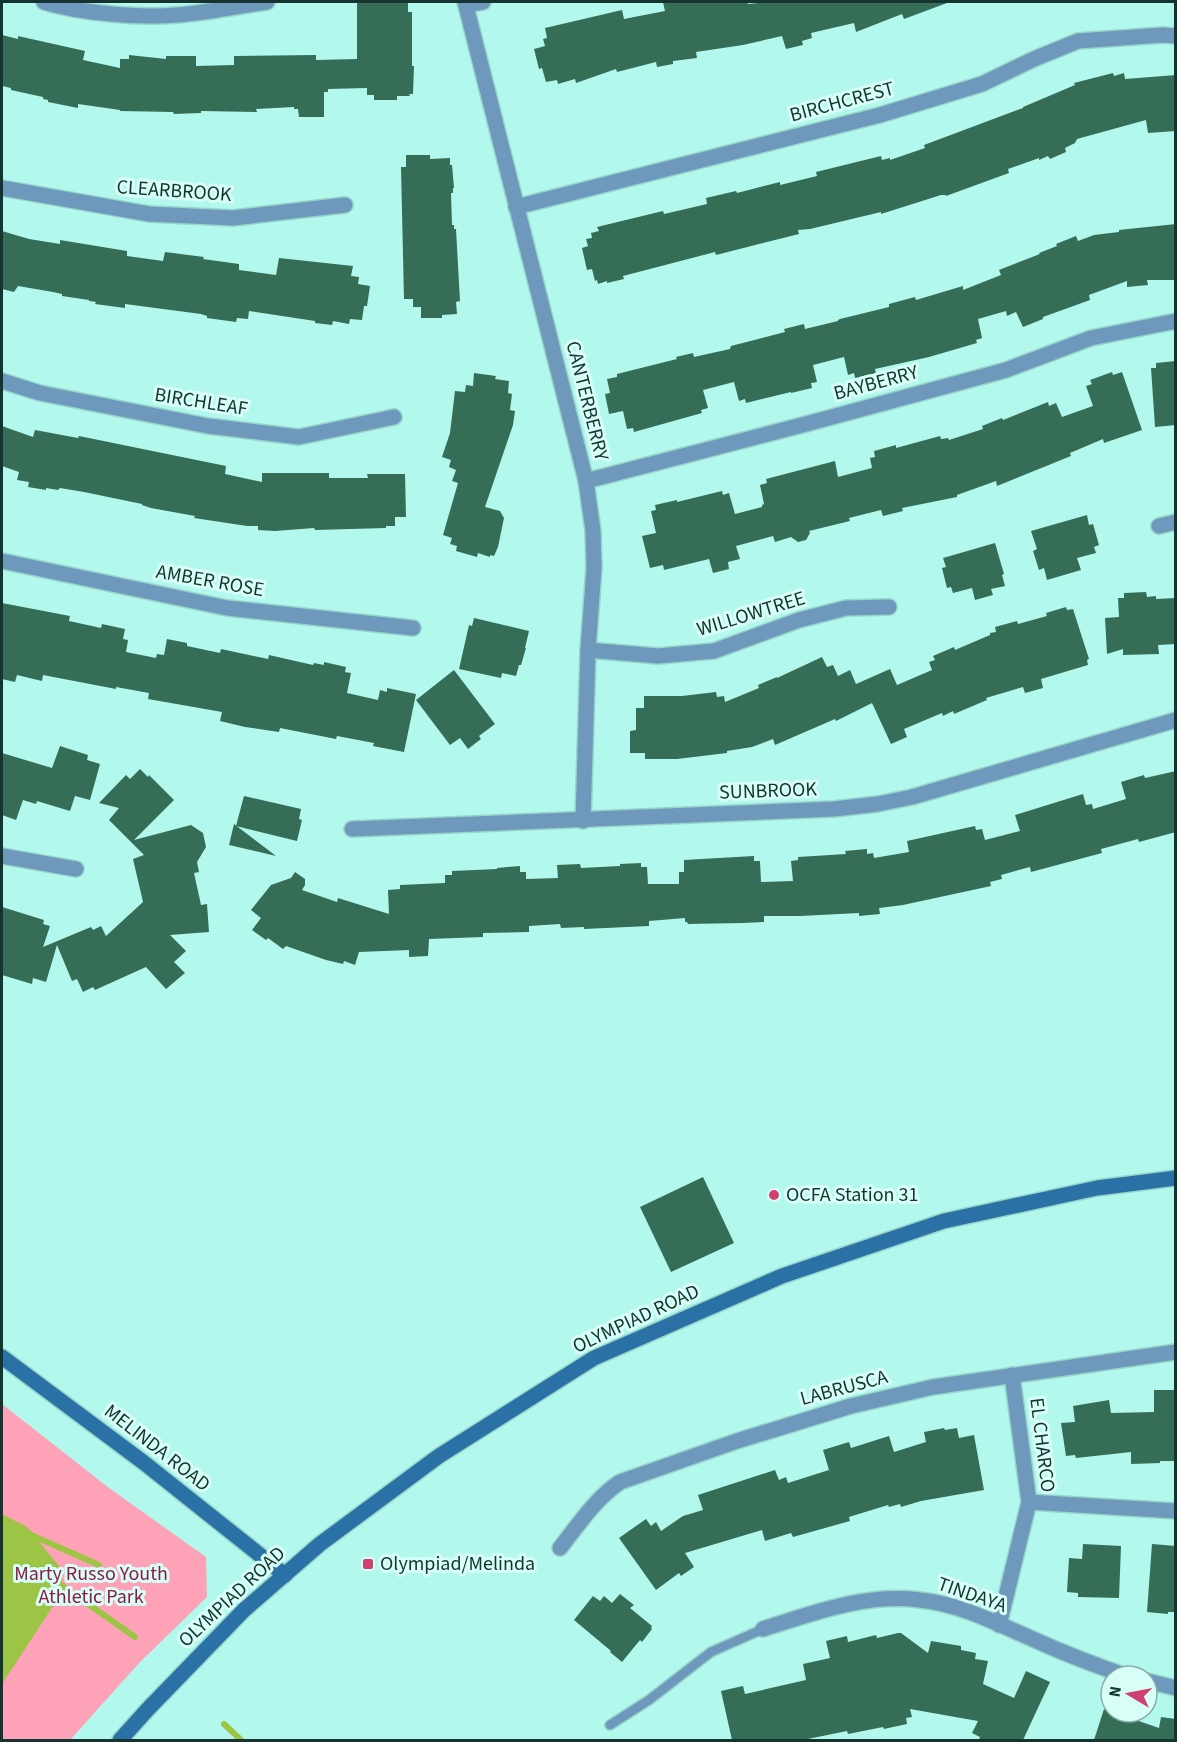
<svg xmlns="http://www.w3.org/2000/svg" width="1177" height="1742" viewBox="0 0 1177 1742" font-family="'Source Sans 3',sans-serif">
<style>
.green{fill:#fea2b8}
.water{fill:#9dc545}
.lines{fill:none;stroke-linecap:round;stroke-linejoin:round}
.stream{stroke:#9dc545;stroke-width:6}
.building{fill:#366d56}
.service-casing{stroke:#97d5cb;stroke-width:12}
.minor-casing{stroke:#97d5cb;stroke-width:18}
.secondary-casing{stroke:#97d5cb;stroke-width:18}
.service{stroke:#6e99bd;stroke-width:9}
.minor{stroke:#6e99bd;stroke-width:15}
.secondary{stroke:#2a71a6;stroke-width:15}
.poi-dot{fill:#cf416f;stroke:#d7fff8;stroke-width:2}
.labels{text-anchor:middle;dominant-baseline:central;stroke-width:6;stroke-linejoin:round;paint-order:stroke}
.street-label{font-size:20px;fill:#173330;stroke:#d7fff8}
.poi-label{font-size:20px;fill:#173330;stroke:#d7fff8;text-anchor:start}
.park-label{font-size:20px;fill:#8e1b46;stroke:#d7fff8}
</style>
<rect width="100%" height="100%" fill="#b3f8ed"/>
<polygon class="green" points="2,1404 109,1488 206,1557 207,1597 140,1662 70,1740 2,1740"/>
<polygon class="water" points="2,1514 27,1527 64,1572 57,1600 2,1684"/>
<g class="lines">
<g class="stream">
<polyline points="29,1534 99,1565"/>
<polyline points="61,1585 135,1637"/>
<polyline points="224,1724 241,1740"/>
</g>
</g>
<g class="building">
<polygon points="357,2 400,2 400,3 408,3 408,12 412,12 412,66 414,66 413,94 409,94 410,96 397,96 397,100 374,100 374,95 367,95 367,88 328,89 328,92 324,92 324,117 299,117 298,109 294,109 294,107 256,109 257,112 201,111 201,113 174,114 173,112 120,111 120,110 78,104 78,108 48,102 48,100 43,99 43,97 11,90 11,88 2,86 2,35 18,39 18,36 85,51 83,60 120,68 120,59 129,59 129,55 166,59 166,56 196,56 196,66 234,65 234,56 316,55 316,60 357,59"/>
<polygon points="663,2 747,2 748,4 769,2 946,2 947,3 904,19 902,14 856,32 854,23 811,33 812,38 802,41 803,45 786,49 782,36 743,45 696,52 697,58 673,61 673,64 657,67 656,62 617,72 616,69 576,83 575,79 558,84 557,80 546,82 542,68 539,69 534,49 545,46 543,39 547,38 545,28 622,10 624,19 665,11"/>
<polygon points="1113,73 1114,76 1124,73 1125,79 1176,75 1176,131 1148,133 1146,120 1077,139 1075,143 1065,148 1066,152 1050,159 1048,156 1039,160 1039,158 1008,169 1009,173 946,196 946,195 941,195 881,214 881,212 810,229 798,230 799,234 716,255 715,252 623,276 624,279 607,283 607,281 598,284 597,280 595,281 592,269 587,270 582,248 588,246 586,239 592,238 591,233 599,231 597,227 663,211 664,214 707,204 706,198 736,191 737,193 780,182 780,185 817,176 816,172 881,156 882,160 890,158 890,160 925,148 924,145 1023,108 1023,107 1075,85 1074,83"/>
<polygon points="406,155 430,155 430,159 450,158 450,165 452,165 454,188 453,188 453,193 451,193 452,225 454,225 454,229 456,229 460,301 456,302 457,314 442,315 442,318 421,318 421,307 413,307 413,299 404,299 401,167 406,167"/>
<polygon points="1176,224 1176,280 1147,280 1148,285 1127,287 1127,281 1089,295 1090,300 1043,317 1043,319 1023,327 1016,312 1007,316 1006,311 978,319 982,338 976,340 977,343 929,357 875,369 876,373 855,378 854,373 848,375 844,357 813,365 817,382 811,383 812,388 791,393 791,392 746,403 745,399 739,401 734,382 703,390 708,408 701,410 702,413 634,432 633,428 627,429 623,411 609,414 605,394 610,393 607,379 617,377 617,374 677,359 676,357 693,353 694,357 730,349 731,346 785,332 784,329 804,324 805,329 838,321 838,320 840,319 889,307 889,304 915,297 916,300 963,286 963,290 1001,275 999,270 1040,254 1039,253 1057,246 1056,244 1076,236 1078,241 1094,235 1119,232 1119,230"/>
<polygon points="2,231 29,239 60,244 60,240 127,251 127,256 163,261 165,252 204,257 203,259 239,264 239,270 276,275 279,258 353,266 351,276 359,277 358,284 370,286 367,306 364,306 362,320 350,319 349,324 333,321 332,325 315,323 315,321 249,311 248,319 237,318 236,322 207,318 207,316 201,314 125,304 125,308 95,304 96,302 89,301 89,300 62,296 62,294 53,292 18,286 14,292 2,289"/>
<polygon points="1176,361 1176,425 1155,427 1151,368 1156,368 1156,363"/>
<polygon points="1112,372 1113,375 1122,372 1142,430 1104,443 1103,439 1070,453 1071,456 997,486 996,481 957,495 957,497 902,508 903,511 883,516 881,510 849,518 850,521 809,531 810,533 806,540 798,542 791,537 775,542 773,536 736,546 740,559 728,562 729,569 713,573 709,559 664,570 663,565 650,568 642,536 656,533 651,511 656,510 655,505 677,500 677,502 722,491 723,495 729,493 735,514 762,507 762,505 764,504 760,485 767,483 766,479 835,461 838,477 872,468 870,458 875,457 874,451 896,445 896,448 940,436 941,439 948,438 949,440 983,429 982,426 1002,418 1003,420 1048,402 1049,406 1056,403 1062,417 1093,406 1086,386 1092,384 1090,380"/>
<polygon points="474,373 496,376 495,379 509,381 508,393 512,394 510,410 515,411 513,425 485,507 500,511 504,518 498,547 494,556 490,555 490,557 478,553 477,557 456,551 457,546 450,544 452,538 443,535 458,483 452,481 456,470 449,467 451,460 442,457 450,433 455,391 465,392 466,385 473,386"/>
<polygon points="2,426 33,437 35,430 78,438 79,436 226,466 225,474 262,482 262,473 329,473 329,478 368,478 367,474 405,474 406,517 395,517 395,526 386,526 386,528 315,530 314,528 275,531 258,530 258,526 247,526 194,518 195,516 151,508 142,505 142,504 84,492 60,488 58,490 46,488 46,490 28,487 29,482 17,480 19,472 2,466"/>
<polygon points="1087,515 1089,525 1093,524 1099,545 1094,547 1096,553 1077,558 1081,570 1047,580 1044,568 1039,570 1033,551 1037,549 1031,531"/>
<polygon points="995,543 1004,574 1002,575 1005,586 991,589 993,595 975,600 972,588 953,593 951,587 947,588 942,568 946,567 943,558"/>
<polygon points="1146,592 1147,597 1156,596 1156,599 1176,598 1176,644 1158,645 1159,654 1123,655 1123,649 1107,654 1105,618 1119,617 1118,598 1124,598 1124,593"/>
<polygon points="2,603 70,616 69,621 101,628 102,624 125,629 123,639 128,640 126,652 156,658 157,654 164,655 167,639 187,643 187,646 220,653 221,649 268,659 269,655 313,665 314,663 324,665 324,662 346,667 345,672 351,673 347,693 378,700 380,690 387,692 387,688 416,694 404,752 373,746 374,743 337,736 336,739 280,728 279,732 245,727 220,721 222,712 148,699 149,693 116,687 116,689 43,675 42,681 17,675 15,682 2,679"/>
<polygon points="1066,607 1067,610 1073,609 1089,659 1087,660 1088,665 1041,679 1043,688 1025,693 1023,687 986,698 987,700 954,714 953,711 943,716 942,713 904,729 907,737 891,744 872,703 836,721 835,719 775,745 773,739 752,747 727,751 727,753 677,759 645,759 645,753 630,753 630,731 636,730 636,708 644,708 644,696 682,696 716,692 717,697 724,696 725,702 759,688 758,685 777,677 777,678 822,657 827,667 833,665 838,676 850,670 856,684 890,669 897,685 932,670 929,662 935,660 933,656 954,647 955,650 990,635 990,633 996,632 995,627 1017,621 1018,624 1047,616 1046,613"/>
<polygon points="474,618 529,631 525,648 526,648 521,665 519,665 516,676 502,673 501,678 459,669 469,625 472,626"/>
<polygon points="454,670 495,724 479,736 481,739 468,749 460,738 450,745 416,700"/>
<polygon points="60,746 88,755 87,760 100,764 90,800 75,796 70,811 37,801 36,804 23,800 16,820 2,815 2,753 52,768"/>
<polygon points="140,769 148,777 149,775 174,800 134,840 191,825 203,833 206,847 197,862 199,872 194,873 201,905 207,904 209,932 170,935 186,951 174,962 185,973 166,989 146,967 95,990 93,987 83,992 77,979 72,981 57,945 46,982 33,978 32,984 2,975 2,907 44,920 43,924 50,926 43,947 91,927 93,930 101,926 106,936 143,902 133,859 144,855 109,820 119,808 99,803 126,775 130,779"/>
<polygon points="1176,771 1176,832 1139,842 1138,839 1101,849 1102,853 1031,872 1030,867 1001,875 1002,879 990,882 991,886 903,905 879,908 880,914 859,916 859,913 800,916 764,916 764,922 743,923 688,924 687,922 685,922 685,918 649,921 649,926 584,929 584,927 561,928 560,924 529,926 529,932 483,933 483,937 429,939 428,956 409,957 409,950 359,952 355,965 344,961 343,964 326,960 286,946 283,949 268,938 266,940 252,930 261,918 251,910 271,885 291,878 295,872 305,879 305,885 302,890 337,902 338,898 389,914 388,890 400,889 400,885 445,883 445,875 452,875 452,871 497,869 497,868 520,866 520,872 526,872 526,879 558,878 557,865 580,864 581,868 620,866 620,864 641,863 641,867 647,867 648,884 679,884 679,872 684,872 684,860 754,856 754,861 760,861 761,882 793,881 791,861 798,860 798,857 846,854 845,851 867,849 867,854 873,853 874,858 909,852 907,841 975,826 976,830 982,829 985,840 1020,831 1015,815 1083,794 1086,805 1092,804 1093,809 1126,799 1121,782 1144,775 1145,778"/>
<polygon points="244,796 301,809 299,819 302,820 297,841 236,826"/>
<polygon points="234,824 276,856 229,845"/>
<polygon points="703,1177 734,1243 671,1272 640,1207"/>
<polygon points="1154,1390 1176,1390 1176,1461 1160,1461 1160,1463 1131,1464 1131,1452 1076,1458 1075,1455 1066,1456 1061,1423 1075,1422 1073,1406 1109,1400 1111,1413 1154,1412"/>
<polygon points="944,1428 945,1430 957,1428 959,1438 974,1435 984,1490 921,1501 901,1507 900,1504 889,1507 888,1505 849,1517 850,1521 793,1537 791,1533 765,1541 762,1530 685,1553 694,1567 681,1576 679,1573 656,1590 619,1538 646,1519 651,1526 656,1522 661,1531 683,1516 703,1510 698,1495 775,1470 779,1480 786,1477 788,1483 829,1470 823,1450 849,1442 851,1448 889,1436 894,1452 926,1442 924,1432"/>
<polygon points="1083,1544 1121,1546 1119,1598 1078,1597 1078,1593 1067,1592 1069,1558 1082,1559"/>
<polygon points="1152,1544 1176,1546 1176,1612 1168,1612 1168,1614 1147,1612"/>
<polygon points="620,1594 634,1605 630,1608 652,1626 651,1628 652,1629 642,1642 640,1640 622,1662 610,1652 611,1651 574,1620 593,1596 600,1601 604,1596 612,1603"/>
<polygon points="898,1633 901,1633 928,1653 931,1641 961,1646 961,1650 976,1653 975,1659 988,1661 983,1684 1014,1698 1026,1671 1050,1682 1023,1740 979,1740 980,1737 972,1733 978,1721 910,1709 912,1717 906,1718 907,1724 884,1729 883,1727 848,1734 847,1731 803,1740 732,1740 721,1691 743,1686 745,1694 806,1680 803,1664 830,1658 826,1641 847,1636 848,1642 876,1635 877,1638"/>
<polygon points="1104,1709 1159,1728 1161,1717 1176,1719 1176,1740 1094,1740"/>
</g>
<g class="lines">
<defs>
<polyline id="service" points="610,1725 649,1700 711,1652 763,1629"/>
<g id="minor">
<path d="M44 2C79 13 138 18 176 15 206 13 237 6 267 2"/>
<polyline points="465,2 586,481 593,531 594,568 588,650 583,821"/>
<polyline points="466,5 483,2"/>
<polyline points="2,188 149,214 233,218 345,205"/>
<polyline points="516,207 880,115 982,84 1034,59 1078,41 1163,35 1176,36"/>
<polyline points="2,381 40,393 208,426 299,437 394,417"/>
<polyline points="586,481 806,424 1006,370 1091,338 1176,321"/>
<polyline points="1159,526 1176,522"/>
<polyline points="2,561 227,608 413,628"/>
<polyline points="588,650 658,656 714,651 799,620 846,608 889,607"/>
<polyline points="352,829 834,809 878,804 912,797 1176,720"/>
<polyline points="2,856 76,869"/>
<polyline points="1029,1502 1176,1511"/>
<path d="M560 1548C579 1524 595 1499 620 1482L737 1441 851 1406 933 1387 1176 1352"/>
<polyline points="999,1625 1029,1502 1012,1375"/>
<path d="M763 1629C813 1613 866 1593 920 1600 961 1604 1000 1625 1037 1641 1066 1654 1097 1666 1127 1676"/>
<polyline points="1147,1681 1176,1688"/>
</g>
<g id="secondary">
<polyline points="2,1357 143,1462 285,1575"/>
<polyline points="120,1740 148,1709 244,1610 320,1544 439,1456 594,1358 782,1276 944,1221 1097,1188 1176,1178"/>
</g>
</defs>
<use href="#service" class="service-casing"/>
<use href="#minor" class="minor-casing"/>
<use href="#secondary" class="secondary-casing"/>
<use href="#service" class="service"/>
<use href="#minor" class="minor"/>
<use href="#secondary" class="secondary"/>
</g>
<g class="poi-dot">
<circle cx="774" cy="1195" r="6"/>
<rect x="362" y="1558" width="12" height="12" rx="3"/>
</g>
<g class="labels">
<g class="street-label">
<text transform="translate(842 102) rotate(-15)">BIRCHCREST</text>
<text transform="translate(174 191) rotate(4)">CLEARBROOK</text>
<text transform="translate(876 383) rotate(-15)">BAYBERRY</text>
<text transform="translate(587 401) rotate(76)">CANTERBERRY</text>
<text transform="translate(201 402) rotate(9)">BIRCHLEAF</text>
<text transform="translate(210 581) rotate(10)">AMBER ROSE</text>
<text transform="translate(751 614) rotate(-17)">WILLOWTREE</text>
<text transform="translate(768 791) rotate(-2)">SUNBROOK</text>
<text transform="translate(636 1319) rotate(-25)">OLYMPIAD ROAD</text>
<text transform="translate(844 1388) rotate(-15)">LABRUSCA</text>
<text transform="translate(1042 1445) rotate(83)">EL CHARCO</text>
<text transform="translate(157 1448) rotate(38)">MELINDA ROAD</text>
<text transform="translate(972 1595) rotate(19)">TINDAYA</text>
<text transform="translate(232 1597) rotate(-43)">OLYMPIAD ROAD</text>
</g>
<g class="poi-label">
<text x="786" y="1195">OCFA Station 31</text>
<text x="380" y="1564">Olympiad/Melinda</text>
</g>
<g class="park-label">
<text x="91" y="1574">Marty Russo Youth<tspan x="91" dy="23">Athletic Park</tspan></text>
</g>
</g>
<rect width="1177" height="1742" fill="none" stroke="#173330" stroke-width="6"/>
<g transform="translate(1129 1694) rotate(280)"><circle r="28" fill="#d7fff8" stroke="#8aada8" stroke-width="1.5"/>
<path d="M0-4.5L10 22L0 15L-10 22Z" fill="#cf416f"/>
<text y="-9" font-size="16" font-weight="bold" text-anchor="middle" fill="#173330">N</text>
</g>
</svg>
